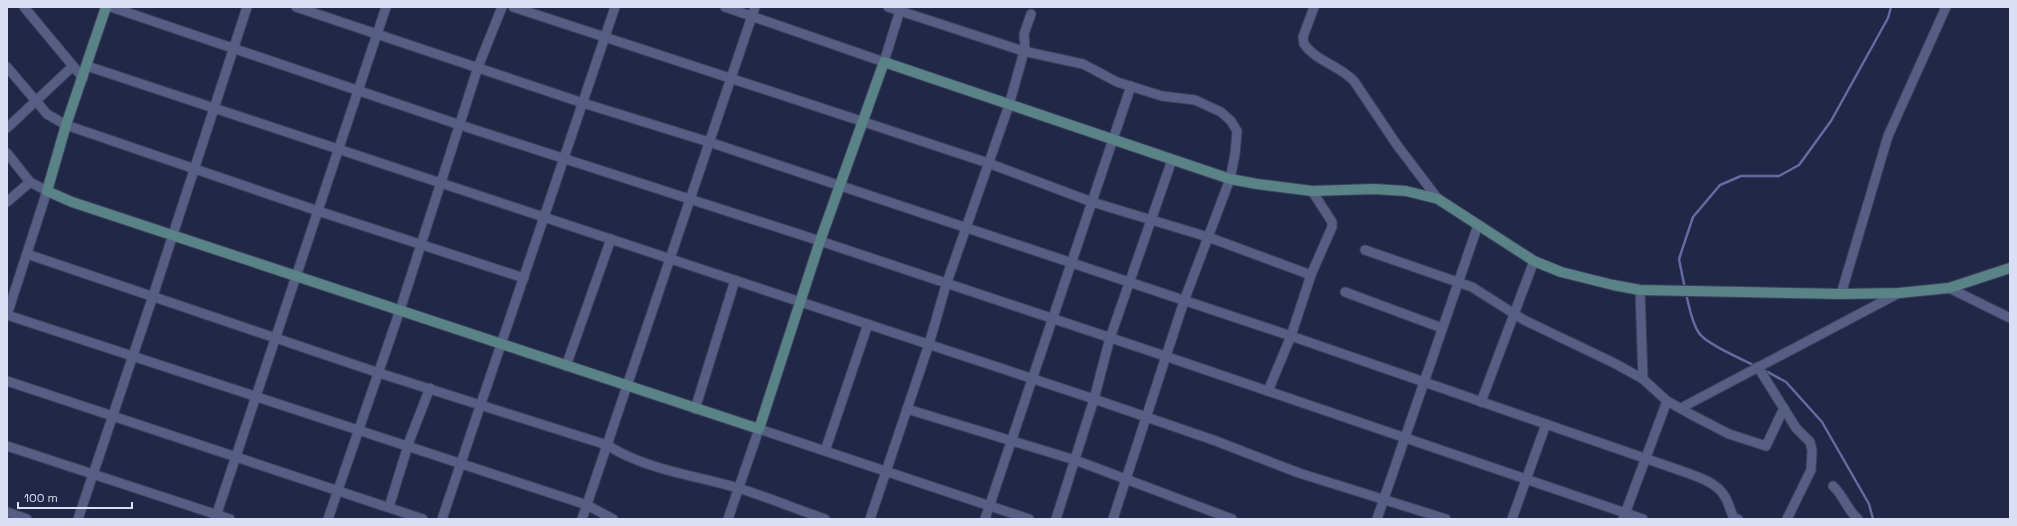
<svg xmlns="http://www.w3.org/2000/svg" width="2017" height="526" viewBox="0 0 2017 526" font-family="'Space Grotesk',sans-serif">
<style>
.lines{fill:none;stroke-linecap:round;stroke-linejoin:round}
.stream{stroke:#636ba2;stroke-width:2.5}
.street-casing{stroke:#3d405c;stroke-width:11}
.secondary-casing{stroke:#3d405c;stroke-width:12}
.street{stroke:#565e83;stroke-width:9}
.secondary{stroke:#598386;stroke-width:10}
</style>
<rect width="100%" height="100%" fill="#202747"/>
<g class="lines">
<g class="stream">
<polyline points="1684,284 1679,259 1693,217 1720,185 1741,176 1779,176 1799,165 1831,121 1888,18 1891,7"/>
<path d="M1687 298C1690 310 1692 323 1699 333 1706 344 1743 360 1756 366"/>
<polyline points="1764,370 1786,382 1822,422 1869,504 1873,519"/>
</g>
<defs>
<g id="street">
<polyline points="24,7 83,78"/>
<polyline points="111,7 460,125 820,241 1165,356 1643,519"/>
<path d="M296 7 583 103 709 142 1291 336 1676 469C1692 475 1717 481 1725 497 1729 503 1730 511 1734 518L1738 519"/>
<polyline points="513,7 864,122 988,163 1092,202 1208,237 1311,275"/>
<polyline points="725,7 884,62 901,7"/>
<polyline points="888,7 1023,51 1083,64 1117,82 1162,96 1195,100 1221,112 1231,121 1237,131 1235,154 1230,179 1184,301 1113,519"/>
<path d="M1314 7 1303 37 1304 44C1316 61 1340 66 1354 81L1397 145 1438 199"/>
<polyline points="87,66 1094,399 1216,441 1299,473 1446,519"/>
<polyline points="7,67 47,114 66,125 318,211 524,278"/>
<polyline points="7,128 73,66"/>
<polyline points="7,153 30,182 47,191 7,315"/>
<polyline points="7,202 30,182"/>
<polyline points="1365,250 1472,287 1524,320 1614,363 1643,379 1667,401 1694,416 1729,434 1766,446 1784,408"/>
<path d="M27 254 379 373 607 445C646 470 695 475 738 488 767 497 796 509 825 519"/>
<polyline points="1949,288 2010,318"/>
<polyline points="1640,290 1643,379"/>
<polyline points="1345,292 1442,328"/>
<polyline points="1841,294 1888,136 1946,7"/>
<polyline points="7,315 587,505 613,519"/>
<polyline points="566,366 611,239"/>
<polyline points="1758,367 1796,428 1810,442 1812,450 1811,470 1787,519"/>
<polyline points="7,381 423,519"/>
<polyline points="1268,391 1291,336 1311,275 1332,227 1332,222 1312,191"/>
<polyline points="1481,402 1534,261"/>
<polyline points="1681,408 1899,293"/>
<polyline points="695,409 735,280"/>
<polyline points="907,409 1075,460 1232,519"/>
<polyline points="7,446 230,519"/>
<polyline points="825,451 868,324"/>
<path d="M1833 486C1844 496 1847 510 1858 519"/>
<polyline points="389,507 410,439 430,388"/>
<polyline points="7,512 27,519"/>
<polyline points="78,519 153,296 247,7"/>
<polyline points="215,519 386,7"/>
<polyline points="328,519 400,310 478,67 502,7"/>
<polyline points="442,519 615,7"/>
<polyline points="582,519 755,7"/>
<polyline points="728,519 759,429 1029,519"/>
<polyline points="870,519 929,344 946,285 1009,105 1025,48 1024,34 1031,14"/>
<polyline points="985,519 1131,86"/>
<polyline points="1056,519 1094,399 1110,338 1172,160"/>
<polyline points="1377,519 1478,225"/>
<polyline points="1512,519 1546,424"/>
<polyline points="1623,519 1667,401"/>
</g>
<polyline id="secondary" points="106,7 66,125 47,191 72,202 759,429 820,241 884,62 1230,179 1257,184 1312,191 1374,189 1406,191 1438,199 1534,261 1561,272 1613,285 1640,290 1841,294 1899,293 1949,288 2010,268"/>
</defs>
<use href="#street" class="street-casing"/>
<use href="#secondary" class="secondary-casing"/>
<use href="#street" class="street"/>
<use href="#secondary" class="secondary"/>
</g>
<rect width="2017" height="526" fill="none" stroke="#dadff5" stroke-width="16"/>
<path d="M18 502v6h114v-6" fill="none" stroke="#dadff5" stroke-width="2"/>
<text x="24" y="502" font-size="12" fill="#dadff5" stroke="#202747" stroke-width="3" paint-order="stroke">100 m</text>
</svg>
